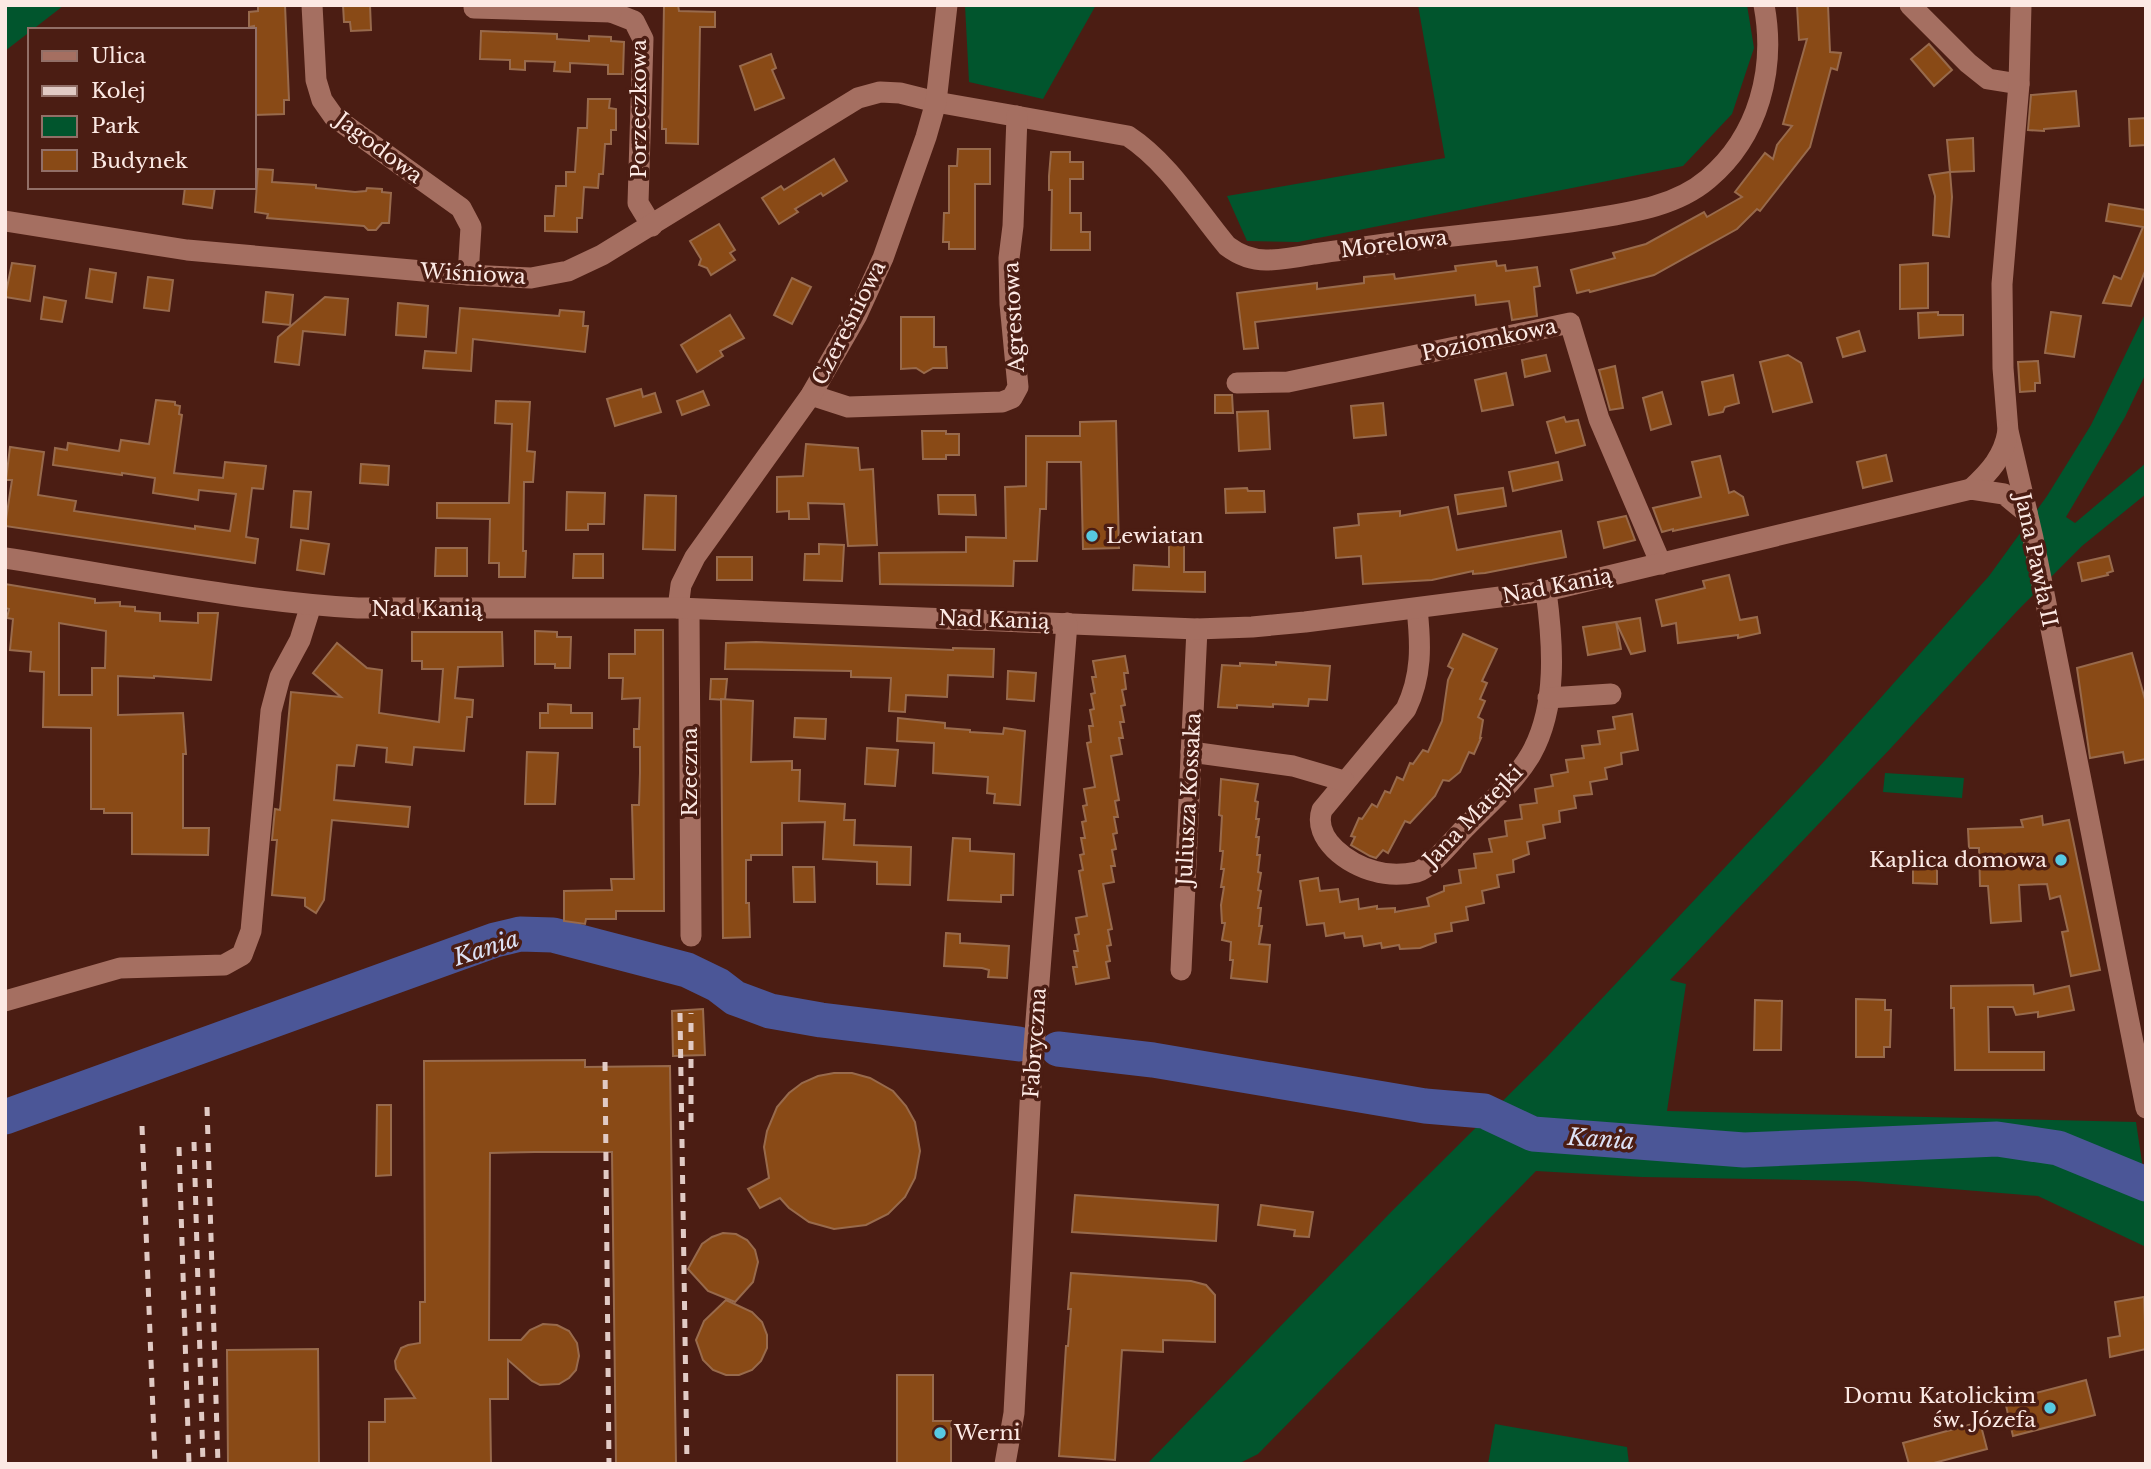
<svg xmlns="http://www.w3.org/2000/svg" width="2151" height="1469" viewBox="0 0 2151 1469" font-family="'Libre Baskerville',serif">
<style>
.green{fill:#01552d}
.lines{fill:none;stroke-linecap:round;stroke-linejoin:round}
.river{stroke:#4b5697;stroke-width:35}
.building{fill:#894a16;stroke:#986a4c;stroke-width:2;fill-rule:evenodd}
.minor{stroke:#a56f61;stroke-width:21}
.tertiary{stroke:#a56f61;stroke-width:21}
.rail{stroke:#e1cac4;stroke-width:5;stroke-dasharray:9 9;stroke-linecap:butt}
.poi-dot{fill:#57c9e2;stroke:#4b1d13;stroke-width:2.5}
.labels{text-anchor:middle;dominant-baseline:central;stroke-width:7;stroke-linejoin:round;paint-order:stroke}
.street-label{font-size:21px;fill:#fce9e4;stroke:#4b1d13}
.poi-label{font-size:21px;fill:#fce9e4;stroke:#4b1d13;text-anchor:start}
.water-label{font-size:23px;font-style:italic;fill:#dde2f5;stroke:#4b1d13}
</style>
<rect width="100%" height="100%" fill="#4b1d13"/>
<g class="green">
<polygon points="5,5 62,5 63,6 5,51"/>
<polygon points="965,5 1096,5 1043,99 969,82"/>
<polygon points="1418,5 1747,5 1754,48 1732,114 1683,166 1298,242 1247,241 1227,196 1445,158"/>
<polygon points="2146,312 2146,373 2125,417 2066,517 2075,523 2146,463 2146,494 2082,546 2019,609 1890,749 1670,980 1686,984 1667,1111 2136,1122 2146,1189 2146,1247 2038,1196 1855,1181 1642,1177 1536,1171 1258,1454 1238,1464 1147,1464 1393,1210 1546,1058 1820,766 1989,576 2047,496 2091,425"/>
<polygon points="1885,773 1964,778 1962,798 1883,792"/>
<polygon points="1495,1424 1627,1447 1629,1464 1488,1464"/>
</g>
<g class="lines">
<g class="river">
<polyline points="1058,1049 1153,1060 1425,1106 1484,1111 1533,1134 1744,1150 1997,1139 2058,1148 2146,1184"/>
<polyline points="5,1117 495,940 520,934 553,935 687,970 718,985 735,998 770,1011 821,1020 1019,1044"/>
</g>
</g>
<g class="building">
<polygon points="258,5 285,5 289,100 284,100 284,114 254,115 254,26 249,27 249,12 258,11"/>
<polygon points="343,5 370,5 371,30 351,31 350,22 344,22"/>
<polygon points="664,5 678,5 679,11 715,12 715,27 700,27 698,144 666,143 666,129 662,129"/>
<polygon points="1797,5 1828,5 1830,52 1841,53 1837,70 1831,68 1810,147 1760,211 1757,209 1737,229 1654,275 1590,292 1589,290 1577,293 1571,270 1615,258 1613,253 1646,244 1704,212 1707,217 1742,197 1735,192 1765,153 1773,159 1777,145 1792,126 1783,124 1807,39 1799,40"/>
<polygon points="481,31 557,34 557,39 589,41 589,36 611,37 611,41 624,42 623,74 608,74 608,65 570,63 570,72 554,71 555,62 525,61 525,70 510,69 510,60 480,59"/>
<polygon points="1929,44 1952,70 1934,86 1911,59"/>
<polygon points="771,54 776,68 772,70 784,98 755,110 740,66"/>
<polygon points="2076,91 2079,126 2044,129 2044,131 2028,130 2031,95"/>
<polygon points="588,99 610,99 609,108 616,109 616,130 611,130 611,144 605,144 603,174 599,174 598,188 584,187 582,218 577,218 577,232 545,231 545,216 554,216 556,186 566,186 566,172 575,172 578,128 587,128"/>
<polygon points="2146,118 2146,145 2130,146 2129,119"/>
<polygon points="1973,138 1974,171 1950,172 1947,140"/>
<polygon points="958,149 990,149 990,184 975,184 975,249 949,249 949,242 943,242 944,213 949,213 949,166 957,166"/>
<polygon points="1051,152 1070,152 1070,162 1083,162 1083,179 1070,179 1070,213 1081,213 1081,232 1090,232 1090,250 1051,250 1052,190 1049,190 1049,176"/>
<polygon points="834,159 847,181 823,196 821,193 795,209 798,212 779,224 762,198 781,186 784,190"/>
<polygon points="258,169 273,170 272,182 316,185 316,188 355,192 366,191 367,188 382,189 382,192 391,193 389,223 382,223 376,230 368,230 364,226 267,218 268,214 255,212"/>
<polygon points="1950,172 1952,197 1949,237 1933,235 1935,196 1929,175"/>
<polygon points="185,187 215,187 212,208 183,204"/>
<polygon points="2109,204 2146,210 2146,269 2131,306 2103,303 2114,276 2121,279 2143,227 2106,221"/>
<polygon points="719,224 735,250 730,253 735,260 711,275 707,268 699,265 701,259 690,241"/>
<polygon points="1496,261 1497,266 1505,265 1506,271 1537,267 1540,286 1534,287 1537,316 1512,320 1509,301 1476,305 1475,295 1255,322 1258,348 1244,349 1237,293 1317,283 1317,289 1364,283 1364,277 1394,274 1395,279 1456,271 1455,266"/>
<polygon points="12,263 35,266 30,301 5,297"/>
<polygon points="1928,263 1928,308 1900,309 1900,265"/>
<polygon points="90,269 116,273 112,302 86,298"/>
<polygon points="148,277 173,280 169,311 144,308"/>
<polygon points="792,278 811,287 792,324 774,315"/>
<polygon points="266,292 293,295 290,325 263,322"/>
<polygon points="44,297 66,301 62,322 41,319"/>
<polygon points="325,297 348,299 345,335 303,331 299,365 275,362 278,337"/>
<polygon points="398,303 428,306 426,337 396,335"/>
<polygon points="460,308 559,316 560,310 584,312 583,326 588,326 585,352 473,339 471,371 423,368 425,351 456,353"/>
<polygon points="1938,312 1938,315 1963,315 1963,335 1919,338 1918,313"/>
<polygon points="2051,312 2081,316 2074,357 2045,353"/>
<polygon points="730,315 744,338 720,351 723,356 697,372 681,345"/>
<polygon points="901,317 934,317 934,347 946,347 947,368 933,368 924,373 916,368 901,369"/>
<polygon points="1859,331 1865,351 1843,357 1837,338"/>
<polygon points="1546,355 1550,371 1525,377 1522,360"/>
<polygon points="1788,355 1801,363 1812,402 1773,412 1760,362"/>
<polygon points="2038,361 2040,383 2035,383 2035,391 2020,392 2018,362"/>
<polygon points="1615,366 1623,408 1610,410 1599,370"/>
<polygon points="1506,373 1513,405 1482,411 1475,380"/>
<polygon points="1733,375 1739,403 1725,407 1723,412 1709,415 1702,382"/>
<polygon points="641,389 643,397 655,393 661,412 615,426 607,399"/>
<polygon points="703,391 709,405 682,415 677,401"/>
<polygon points="1662,392 1671,424 1651,430 1643,398"/>
<polygon points="1215,395 1232,395 1233,413 1215,413"/>
<polygon points="156,400 175,402 175,405 180,406 179,414 182,415 174,473 223,478 225,462 266,466 263,489 252,488 246,537 258,539 255,563 5,526 12,480 6,480 10,447 44,452 38,495 76,501 74,511 195,529 195,526 230,531 236,494 199,490 198,500 186,498 153,493 155,478 122,473 122,475 53,465 55,448 67,450 68,443 119,451 121,440 149,444"/>
<polygon points="496,401 530,402 527,451 535,452 533,482 524,482 523,551 526,551 525,577 499,577 499,563 489,563 490,519 437,518 437,503 509,503 512,424 495,423"/>
<polygon points="1383,403 1386,435 1354,438 1351,406"/>
<polygon points="1268,411 1270,449 1239,451 1237,412"/>
<polygon points="1564,417 1566,422 1578,420 1585,445 1556,453 1547,422"/>
<polygon points="1116,421 1119,548 1083,549 1081,462 1047,462 1046,509 1040,509 1037,561 1014,561 1013,586 880,584 879,553 966,552 966,537 1006,538 1005,487 1026,486 1026,436 1080,436 1080,422"/>
<polygon points="922,431 946,431 946,434 959,434 959,455 946,455 946,459 923,459"/>
<polygon points="806,444 858,448 860,470 873,469 877,545 848,546 844,504 808,503 809,519 789,519 789,511 777,512 777,477 803,476"/>
<polygon points="1886,455 1892,481 1863,488 1857,462"/>
<polygon points="1720,456 1729,493 1734,491 1743,497 1748,515 1673,531 1673,529 1662,532 1653,508 1701,497 1692,462"/>
<polygon points="1558,462 1562,480 1513,491 1509,472"/>
<polygon points="361,464 389,466 388,485 360,483"/>
<polygon points="1247,488 1248,491 1264,491 1265,512 1226,513 1225,489"/>
<polygon points="1503,488 1506,506 1458,514 1455,495"/>
<polygon points="294,491 311,492 308,529 291,527"/>
<polygon points="567,492 605,493 604,524 588,524 588,530 566,530"/>
<polygon points="645,495 676,496 675,550 643,549"/>
<polygon points="938,495 975,495 976,515 939,514"/>
<polygon points="1448,507 1457,550 1561,531 1566,557 1485,573 1473,574 1473,571 1432,580 1363,584 1361,556 1336,558 1334,528 1359,525 1358,514 1400,511 1400,516"/>
<polygon points="1626,516 1635,540 1604,548 1598,522"/>
<polygon points="1169,531 1184,531 1184,572 1205,572 1205,592 1133,590 1134,565 1169,567"/>
<polygon points="301,540 329,544 324,574 297,570"/>
<polygon points="819,544 844,545 842,581 804,580 805,554 819,554"/>
<polygon points="436,548 467,548 467,576 435,576"/>
<polygon points="574,554 603,554 603,578 573,578"/>
<polygon points="2109,556 2113,571 2107,573 2108,575 2082,581 2078,563"/>
<rect x="717" y="557" width="35" height="23"/>
<polygon points="1729,575 1740,620 1757,617 1760,633 1738,638 1738,635 1678,643 1676,623 1662,626 1656,600 1705,588 1703,581"/>
<path d="M5 584 95 599V603L120 602V606L135 607V611L160 613V621L198 623V613H218L211 680 154 676V678L118 676V715L183 713 186 754H183V828H209L208 855 132 854V813H104V809H91V728L43 727 44 672 30 671 31 652 10 650 13 619 7 618 9 609 5 608ZM59 623 106 631 105 668H92V695H59Z"/>
<polygon points="1640,618 1645,651 1631,654 1616,622"/>
<polygon points="1616,622 1621,649 1588,655 1583,627"/>
<polygon points="635,630 663,630 664,911 616,911 616,919 586,919 585,924 564,921 564,891 612,890 611,879 634,879 632,805 639,805 640,773 640,747 634,747 634,729 639,729 640,698 622,699 623,678 609,678 609,654 635,654"/>
<polygon points="535,631 557,632 557,637 571,637 570,668 555,668 555,664 535,664"/>
<polygon points="412,632 502,632 503,666 458,667 455,698 473,700 472,717 467,717 464,751 414,747 412,765 386,762 387,748 357,745 354,766 337,765 334,800 410,807 408,827 332,820 324,900 316,913 305,906 305,898 272,895 277,840 272,840 275,809 280,810 291,692 341,697 313,673 337,643 367,668 382,670 379,713 439,722 443,669 422,669 422,661 412,661"/>
<polygon points="1463,634 1497,649 1482,681 1487,683 1480,699 1485,701 1478,717 1483,720 1480,738 1481,738 1474,754 1469,752 1460,772 1449,781 1443,780 1435,796 1410,823 1405,821 1388,853 1383,850 1376,858 1370,856 1351,845 1355,837 1351,836 1359,818 1362,819 1372,804 1377,807 1385,791 1390,793 1397,777 1403,780 1410,763 1413,764 1423,750 1428,752 1442,721 1448,680 1453,669 1448,666"/>
<polygon points="756,642 953,650 953,648 994,649 993,677 948,675 947,697 906,695 905,712 889,711 891,678 851,677 851,671 725,669 726,643"/>
<polygon points="2132,653 2146,703 2146,759 2125,763 2123,752 2090,758 2077,668"/>
<polygon points="1125,656 1128,673 1124,673 1126,689 1122,690 1125,705 1121,706 1124,722 1120,722 1123,738 1119,738 1122,754 1111,756 1119,800 1115,801 1118,817 1114,817 1117,833 1113,834 1116,849 1112,850 1115,866 1111,866 1114,882 1103,884 1112,929 1108,930 1111,945 1107,946 1110,961 1106,962 1109,978 1076,984 1073,967 1077,967 1074,951 1078,951 1075,935 1079,934 1076,918 1087,916 1079,871 1083,870 1080,855 1084,854 1081,838 1085,838 1082,822 1086,821 1083,806 1087,805 1084,789 1095,787 1087,743 1091,742 1089,726 1093,726 1090,710 1094,709 1091,694 1095,693 1092,677 1096,677 1093,661"/>
<polygon points="1276,662 1330,666 1327,700 1309,699 1308,706 1273,704 1273,707 1237,705 1237,708 1218,707 1222,665 1240,666 1240,663 1276,665"/>
<polygon points="1008,671 1036,673 1034,701 1007,699"/>
<polygon points="711,679 727,679 725,700 710,699"/>
<polygon points="721,699 753,701 751,762 792,761 792,770 800,770 799,801 845,804 844,820 855,820 854,845 911,847 910,885 877,884 877,862 823,859 825,822 782,823 782,855 751,855 751,860 746,860 746,903 749,903 750,937 723,938"/>
<polygon points="548,704 571,705 571,713 592,713 592,728 540,728 540,713 548,713"/>
<polygon points="1632,714 1638,750 1621,753 1622,764 1605,768 1607,779 1590,782 1592,794 1574,796 1576,808 1559,811 1560,822 1543,825 1545,838 1527,842 1529,854 1513,860 1514,872 1497,875 1499,887 1482,891 1484,903 1466,907 1468,920 1451,923 1452,931 1435,934 1436,942 1420,948 1400,949 1399,945 1382,948 1381,943 1364,946 1362,936 1345,938 1344,933 1326,936 1324,923 1307,925 1300,881 1318,878 1320,891 1338,889 1340,902 1358,899 1359,909 1377,906 1377,909 1395,908 1395,912 1429,906 1427,898 1444,891 1444,886 1461,883 1459,870 1476,868 1474,854 1492,852 1489,839 1507,836 1505,821 1522,819 1520,805 1537,803 1535,789 1553,786 1551,775 1568,772 1566,760 1584,758 1582,746 1600,744 1598,731 1615,729 1613,717"/>
<polygon points="795,718 826,719 825,739 794,737"/>
<polygon points="898,718 945,723 945,728 970,730 970,732 1003,734 1004,728 1025,731 1020,805 994,803 995,794 987,793 988,777 933,773 934,743 897,741"/>
<polygon points="867,748 898,750 895,786 865,784"/>
<polygon points="527,752 558,753 555,804 525,804"/>
<polygon points="1221,779 1258,784 1255,801 1258,802 1256,819 1259,819 1256,837 1259,837 1257,855 1260,855 1258,872 1261,873 1258,890 1261,891 1258,908 1261,908 1259,926 1262,926 1259,944 1270,945 1267,982 1231,978 1233,960 1230,960 1231,942 1222,940 1225,923 1222,923 1221,905 1224,887 1221,887 1224,869 1221,869 1223,851 1220,851 1222,816 1219,815"/>
<polygon points="2042,816 2043,825 2069,820 2100,970 2071,976 2062,932 2068,931 2060,896 2050,899 2047,884 2019,885 2021,921 1991,923 1988,886 1980,886 1979,848 1969,848 1968,829 2023,827 2021,820"/>
<polygon points="953,838 970,839 970,851 1014,854 1013,895 1001,895 1001,902 948,900"/>
<polygon points="1913,864 1937,865 1937,884 1913,883"/>
<polygon points="793,867 814,867 815,902 794,902"/>
<polygon points="946,933 960,934 960,943 1009,946 1007,978 988,977 989,970 982,968 944,966"/>
<polygon points="2033,985 2034,994 2069,986 2074,1010 2038,1017 2038,1012 2016,1015 2013,1007 1988,1007 1989,1052 2044,1052 2044,1070 1955,1070 1954,1008 1951,1008 1951,986"/>
<polygon points="1856,999 1885,1000 1885,1010 1891,1010 1890,1047 1884,1047 1884,1057 1856,1057"/>
<polygon points="1755,1000 1782,1001 1781,1050 1754,1050"/>
<polygon points="703,1009 705,1055 673,1056 672,1011"/>
<polygon points="585,1060 585,1067 670,1066 676,1464 616,1464 612,1152 535,1152 490,1153 489,1340 521,1340 530,1330 543,1324 557,1325 569,1331 577,1343 579,1356 576,1370 569,1378 559,1384 540,1385 532,1381 508,1360 508,1399 490,1399 491,1464 369,1464 369,1422 385,1422 385,1399 415,1398 396,1369 395,1361 401,1348 408,1345 420,1343 420,1302 425,1302 424,1061"/>
<polygon points="834,1073 852,1073 870,1078 893,1091 906,1106 915,1122 920,1151 915,1178 905,1197 888,1214 866,1225 834,1229 809,1222 789,1208 780,1198 760,1208 748,1189 769,1178 764,1147 767,1131 777,1107 789,1093 802,1083 818,1076"/>
<polygon points="377,1105 391,1105 391,1175 376,1176"/>
<polygon points="1075,1195 1218,1205 1216,1241 1072,1232"/>
<polygon points="1261,1205 1313,1212 1309,1237 1294,1236 1295,1230 1258,1225"/>
<polygon points="723,1233 736,1234 747,1240 755,1250 758,1262 753,1282 735,1302 708,1291 688,1269 702,1244 712,1237"/>
<polygon points="1071,1273 1191,1281 1206,1285 1215,1295 1215,1342 1163,1340 1163,1352 1122,1350 1115,1460 1059,1456 1066,1346 1068,1346 1071,1309 1068,1309"/>
<polygon points="2144,1297 2146,1349 2110,1357 2108,1338 2120,1336 2115,1302"/>
<polygon points="726,1300 752,1312 762,1322 767,1335 767,1348 761,1361 752,1370 739,1375 726,1375 713,1370 703,1360 696,1340 704,1321"/>
<polygon points="318,1349 319,1464 228,1464 227,1350"/>
<polygon points="897,1375 933,1375 933,1421 951,1421 951,1464 897,1464"/>
<polygon points="2086,1380 2095,1415 2013,1436 2005,1401"/>
<polygon points="1980,1422 1987,1449 1930,1464 1909,1464 1903,1443"/>
</g>
<g class="lines">
<g class="minor">
<polyline points="312,5 316,80 322,100 334,117 461,208 471,227 468,275"/>
<polyline points="612,5 611,12 634,21 643,39 638,203 652,226"/>
<polyline points="1910,5 1968,63 1988,79 2019,84"/>
<polyline points="474,8 611,12"/>
<path d="M5 221 187 250 468 275 531 278 568 271 602 255 858 98 880 92 900 93 936 102 1128 136C1169 163 1196 209 1227 246 1239 255 1252 260 1266 260 1282 260 1298 257 1314 254 1340 250 1367 247 1393 243 1457 235 1520 230 1584 220 1626 213 1674 208 1708 179 1759 136 1776 69 1764 5"/>
<polyline points="1237,383 1288,382 1570,323 1599,419 1661,564"/>
<polyline points="811,395 848,407 1002,402 1012,398 1018,387 1010,304 1009,258 1013,226 1017,116"/>
<polyline points="678,608 681,585 695,557 811,395 857,315 883,258 926,137 936,102 947,5"/>
<polyline points="689,609 691,936"/>
<path d="M1417 609C1421 645 1422 676 1406 709L1322 810C1312 839 1349 865 1374 871 1387 875 1403 875 1417 872 1431 868 1453 840 1464 829 1486 806 1515 782 1531 754 1558 706 1553 643 1546 591"/>
<polyline points="1548,698 1611,694"/>
<polyline points="1191,752 1293,766 1344,781"/>
<polyline points="1181,970 1197,629"/>
<polyline points="5,1001 120,968 224,965 242,955 251,931 271,711 280,677 300,640 311,605"/>
</g>
<g class="tertiary">
<polyline points="2021,5 2019,84 2002,284 2003,368 2008,431 2033,538 2146,1108"/>
<path d="M1971 489C1990 472 2004 456 2008 431"/>
<path d="M5 558C122 576 240 601 358 608H678L1197 629 1252 627 1305 622 1546 591 1971 489 2004 494 2027 513"/>
<polyline points="1005,1464 1014,1413 1031,1085 1067,623"/>
</g>
<g class="rail">
<polyline points="680,1013 687,1464"/>
<polyline points="605,1062 609,1464"/>
<polyline points="207,1107 218,1464"/>
<polyline points="691,1122 691,1013"/>
<polyline points="142,1126 155,1464"/>
<polyline points="194,1142 203,1464"/>
<polyline points="179,1147 189,1464"/>
</g>
</g>
<g class="poi-dot">
<circle cx="1092" cy="536" r="7"/>
<circle cx="2061" cy="860" r="7"/>
<circle cx="2050" cy="1408" r="7"/>
<circle cx="940" cy="1433" r="7"/>
</g>
<g class="labels">
<g class="street-label">
<text transform="translate(639 109) rotate(-90)">Porzeczkowa</text>
<text transform="translate(379 148) rotate(37)">Jagodowa</text>
<text transform="translate(1394 244) rotate(-7)">Morelowa</text>
<text transform="translate(473 274) rotate(3)">Wiśniowa</text>
<text transform="translate(1014 317) rotate(-93)">Agrestowa</text>
<text transform="translate(849 323) rotate(-63)">Czereśniowa</text>
<text transform="translate(1489 340) rotate(-12)">Poziomkowa</text>
<text transform="translate(2036 560) rotate(78)">Jana Pawła II</text>
<text transform="translate(1557 586) rotate(-11)">Nad Kanią</text>
<text x="427" y="609">Nad Kanią</text>
<text transform="translate(994 620) rotate(2)">Nad Kanią</text>
<text transform="translate(690 772) rotate(-90)">Rzeczna</text>
<text transform="translate(1189 799) rotate(-87)">Juliusza Kossaka</text>
<text transform="translate(1473 816) rotate(-46)">Jana Matejki</text>
<text transform="translate(1035 1043) rotate(-86)">Fabryczna</text>
</g>
<g class="poi-label">
<text x="1106" y="536">Lewiatan</text>
<text x="2047" y="860" text-anchor="end">Kaplica domowa</text>
<text x="2036" y="1396" text-anchor="end">Domu Katolickim<tspan x="2036" dy="24">św. Józefa</tspan></text>
<text x="954" y="1433">Werni</text>
</g>
<g class="water-label">
<text transform="translate(486 948) rotate(-18)">Kania</text>
<text transform="translate(1601 1139) rotate(4)">Kania</text>
</g>
</g>
<rect width="2151" height="1469" fill="none" stroke="#fce9e4" stroke-width="14"/>
<rect x="28" y="28" width="228" height="161" fill="#4b1d13" stroke="#926f67" stroke-width="2"/>
<rect x="42" y="51" width="35" height="10" fill="#a56f61" stroke="#926f67" stroke-width="2"/>
<text x="91" y="63" font-size="21" fill="#fce9e4">Ulica</text>
<rect x="42" y="86" width="35" height="10" fill="#e1cac4" stroke="#926f67" stroke-width="2"/>
<text x="91" y="98" font-size="21" fill="#fce9e4">Kolej</text>
<rect x="42" y="116" width="35" height="21" fill="#01552d" stroke="#926f67" stroke-width="2"/>
<text x="91" y="133" font-size="21" fill="#fce9e4">Park</text>
<rect x="42" y="150" width="35" height="21" fill="#894a16" stroke="#926f67" stroke-width="2"/>
<text x="91" y="168" font-size="21" fill="#fce9e4">Budynek</text>
</svg>
